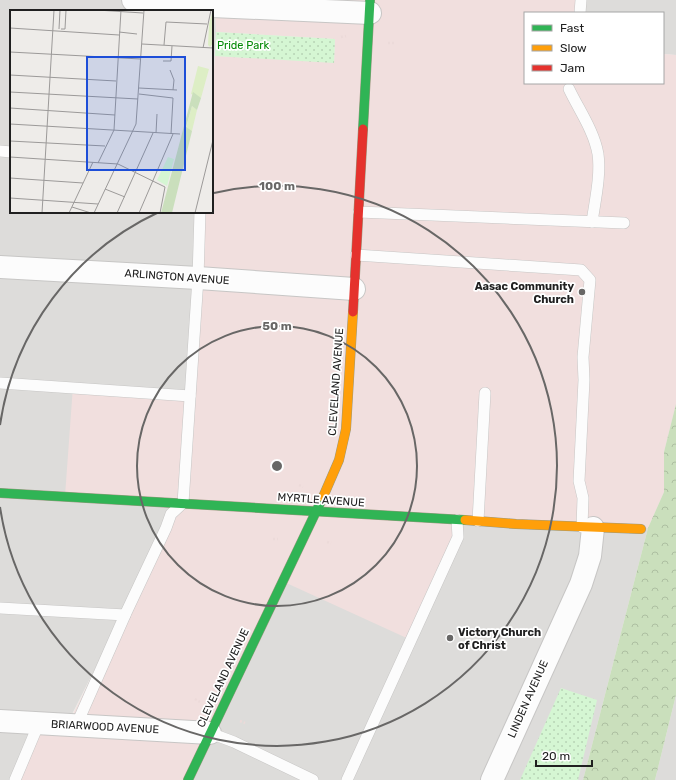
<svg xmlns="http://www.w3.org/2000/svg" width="676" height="780" viewBox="0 0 676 780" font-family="Rubik,sans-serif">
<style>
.residential{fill:#dddcda}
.commercial{fill:#f1dfde}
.forest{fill:url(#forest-crowns)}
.park{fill:url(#park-dots)}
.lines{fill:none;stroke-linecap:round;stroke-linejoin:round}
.lane-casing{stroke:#c7c6c5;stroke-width:12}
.street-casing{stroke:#c7c6c5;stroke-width:24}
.fast-casing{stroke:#99997f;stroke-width:10}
.slow-casing{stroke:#99997f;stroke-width:10}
.jam-casing{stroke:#99997f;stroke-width:10}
.path{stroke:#ecdad9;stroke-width:2.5;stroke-dasharray:2 2;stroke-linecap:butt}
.lane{stroke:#fcfcfc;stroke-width:11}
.street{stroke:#fcfcfc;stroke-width:22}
.fast{stroke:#30b455;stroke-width:9}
.slow{stroke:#ff9f0a;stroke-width:9}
.jam{stroke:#e5322d;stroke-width:9}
.ring{fill:none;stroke:#686766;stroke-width:2}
.poi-dot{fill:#686766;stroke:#fff;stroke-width:1.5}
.labels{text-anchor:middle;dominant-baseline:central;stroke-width:3.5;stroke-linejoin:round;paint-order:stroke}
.park-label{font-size:11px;fill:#038906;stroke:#fff}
.street-label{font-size:11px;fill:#202020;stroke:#fff}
.poi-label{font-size:11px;font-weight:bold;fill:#202020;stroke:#fff;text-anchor:end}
.inset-road{fill:none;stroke:#9c9a99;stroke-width:1}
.view{fill:#1d4ed8;fill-opacity:0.15;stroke:#1d4ed8;stroke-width:2}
.inset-edge{fill:none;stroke:#202020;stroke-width:2}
.centre{fill:#686766;stroke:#fff;stroke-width:2}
.ring-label{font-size:12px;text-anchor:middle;font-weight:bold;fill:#686766;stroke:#fff;stroke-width:3.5;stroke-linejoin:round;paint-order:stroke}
</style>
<defs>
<pattern id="forest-crowns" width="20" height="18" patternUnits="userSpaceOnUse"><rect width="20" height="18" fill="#cadfbc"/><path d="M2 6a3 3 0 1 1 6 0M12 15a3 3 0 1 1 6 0" fill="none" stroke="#adbfa1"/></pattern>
<pattern id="park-dots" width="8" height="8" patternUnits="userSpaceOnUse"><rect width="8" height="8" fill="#d5f6d3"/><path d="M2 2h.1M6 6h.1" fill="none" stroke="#b7d3b5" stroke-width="1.8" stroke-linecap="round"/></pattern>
</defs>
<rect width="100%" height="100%" fill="#eeece9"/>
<g class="residential">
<polygon points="0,0 215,0 216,32 212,97 212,11 11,11 11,212 204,212 178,504 67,724 14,780 0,780"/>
<polygon points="578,0 676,0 676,55 663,54 663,13 577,13"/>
<polygon points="461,520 648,528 583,780 190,780 282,581"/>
<polygon points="676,695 676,780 655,780"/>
</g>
<polygon class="commercial" points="215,0 578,0 577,13 525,13 525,83 663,83 663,54 676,55 676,404 664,452 664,492 648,528 461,520 411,640 282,581 190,780 14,780 42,722 68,724 178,504 65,496 73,386 190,394 204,212 212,212 212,97 215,56 334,62 335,39 216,32"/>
<polygon class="forest" points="676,404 676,695 655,780 583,780 648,528 664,492 664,452"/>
<g class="park">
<polygon points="216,32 335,39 334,63 215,56"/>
<polygon points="561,688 597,700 578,780 520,780"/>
</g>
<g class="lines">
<defs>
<g id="lane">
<polyline points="580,13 581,0"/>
<path d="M569 89C579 110 594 131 598 154 601 175 595 201 592 222"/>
<polyline points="0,151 11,152"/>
<polyline points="359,212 624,223"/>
<polyline points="356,255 581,270 590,280 583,357 584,380 579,481 583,498 582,527"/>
<polyline points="0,383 190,396"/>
<polyline points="478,521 485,393"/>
<polyline points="0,608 125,615"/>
<polyline points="76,726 125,615 166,528 171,514 183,503 198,278 200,212"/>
<polyline points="210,733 234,742 313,780"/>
<polyline points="15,780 39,723"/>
<polyline points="347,780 458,537 457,520"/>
</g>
<g id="street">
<polyline points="133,0 196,4 212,6 370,13"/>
<polyline points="0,267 198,278 354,289"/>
<polyline points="0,721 210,733"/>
<polyline points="492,780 581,584 590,556 593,528"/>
</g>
<g id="fast">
<polyline points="363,129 370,0"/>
<polyline points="0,493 465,520"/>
<polyline points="188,780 323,497"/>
</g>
<g id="slow">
<polyline points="323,497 339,460 346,429 353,312"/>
<polyline points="465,520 516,524 641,529"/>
</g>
<polyline id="jam" points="353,312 363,129"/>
</defs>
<use href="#lane" class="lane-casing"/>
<use href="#street" class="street-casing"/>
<use href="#fast" class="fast-casing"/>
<use href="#slow" class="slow-casing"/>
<use href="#jam" class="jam-casing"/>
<g class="path">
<polyline points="341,37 346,36"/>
<polyline points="388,43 395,43"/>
<polyline points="299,485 303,487"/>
<polyline points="273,539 278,539"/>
<polyline points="327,542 331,543"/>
<polyline points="195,699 200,702"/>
<polyline points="240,721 245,723"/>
</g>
<use href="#lane" class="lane"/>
<use href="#street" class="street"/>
<use href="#fast" class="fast"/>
<use href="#slow" class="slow"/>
<use href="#jam" class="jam"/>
</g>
<g class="ring">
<circle cx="277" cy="466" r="140"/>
<path d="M0 425A280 280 0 0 1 159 212M214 193A280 280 0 1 1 0 507"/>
</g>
<g class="poi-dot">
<circle cx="582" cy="292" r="4"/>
<circle cx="450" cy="638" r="4"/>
</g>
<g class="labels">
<g class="park-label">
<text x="243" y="45">Pride Park</text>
</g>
<g class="street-label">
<text transform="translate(177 277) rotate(4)">ARLINGTON AVENUE</text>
<text transform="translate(336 382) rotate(-86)">CLEVELAND AVENUE</text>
<text transform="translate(321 500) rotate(4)">MYRTLE AVENUE</text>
<text transform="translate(223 678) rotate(-65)">CLEVELAND AVENUE</text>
<text transform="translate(528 699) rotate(-66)">LINDEN AVENUE</text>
<text transform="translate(105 727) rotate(3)">BRIARWOOD AVENUE</text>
</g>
<g class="poi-label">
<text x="574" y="286">Aasac Community<tspan x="574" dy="13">Church</tspan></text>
<text x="458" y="632" text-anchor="start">Victory Church<tspan x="458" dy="13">of Christ</tspan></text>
</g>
</g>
<g transform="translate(10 10)">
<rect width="203" height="203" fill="#eeece9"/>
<path d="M203 0V33L200 37 198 35 199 14ZM188 56 199 59 191 88 181 84ZM182 96 187 100 182 121 176 118Z" fill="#ddeec5"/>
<path d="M183 82 191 88 187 100 182 96 176 117 182 121 162 203H151Z" fill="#cadfbc"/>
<path d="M158 147 164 149 157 176 147 170Z" fill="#d5f6d3"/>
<path class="inset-road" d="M87 0 133 3M0 18 109 25M49 19 50 0M51 19H55L56 0M109 22 127 24M132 34 203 38M154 35 156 12 197 14M193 38 201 0M0 42 131 49M153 51H161L162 36M160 60 164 70 163 80M0 65 106 71M129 78 167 80M0 82 128 89M129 84 163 88 161 124M0 98 105 105M0 114 170 124M146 123 147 104M0 131 95 136M0 147 108 154 155 177 150 203M88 153 104 120 111 0M0 168 73 173M95 179 115 187M0 188 88 194M62 197 81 203M32 203 44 0M59 203 83 152M84 203 126 114 134 0M107 203 143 123M129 203 163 124M185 203 203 130"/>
<path class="view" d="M77 47H175V160H77Z"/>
<rect width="203" height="203" class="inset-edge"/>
</g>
<circle cx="277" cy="466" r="6" class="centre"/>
<g class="ring-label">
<text x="277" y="190">100 m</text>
<text x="277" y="330">50 m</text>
</g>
<rect x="524" y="12" width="140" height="72" fill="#ffffff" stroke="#a6a6a6"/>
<rect x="532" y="25" width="20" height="6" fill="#30b455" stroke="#a6a6a6"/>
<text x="560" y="32" font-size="12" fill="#202020">Fast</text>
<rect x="532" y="45" width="20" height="6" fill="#ff9f0a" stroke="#a6a6a6"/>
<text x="560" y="52" font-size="12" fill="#202020">Slow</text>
<rect x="532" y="65" width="20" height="6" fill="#e5322d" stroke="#a6a6a6"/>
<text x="560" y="72" font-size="12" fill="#202020">Jam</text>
<path d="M536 760v6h56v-6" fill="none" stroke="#202020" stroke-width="2"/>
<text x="542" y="760" font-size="12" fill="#202020" stroke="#ffffff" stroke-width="3" paint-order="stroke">20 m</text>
</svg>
